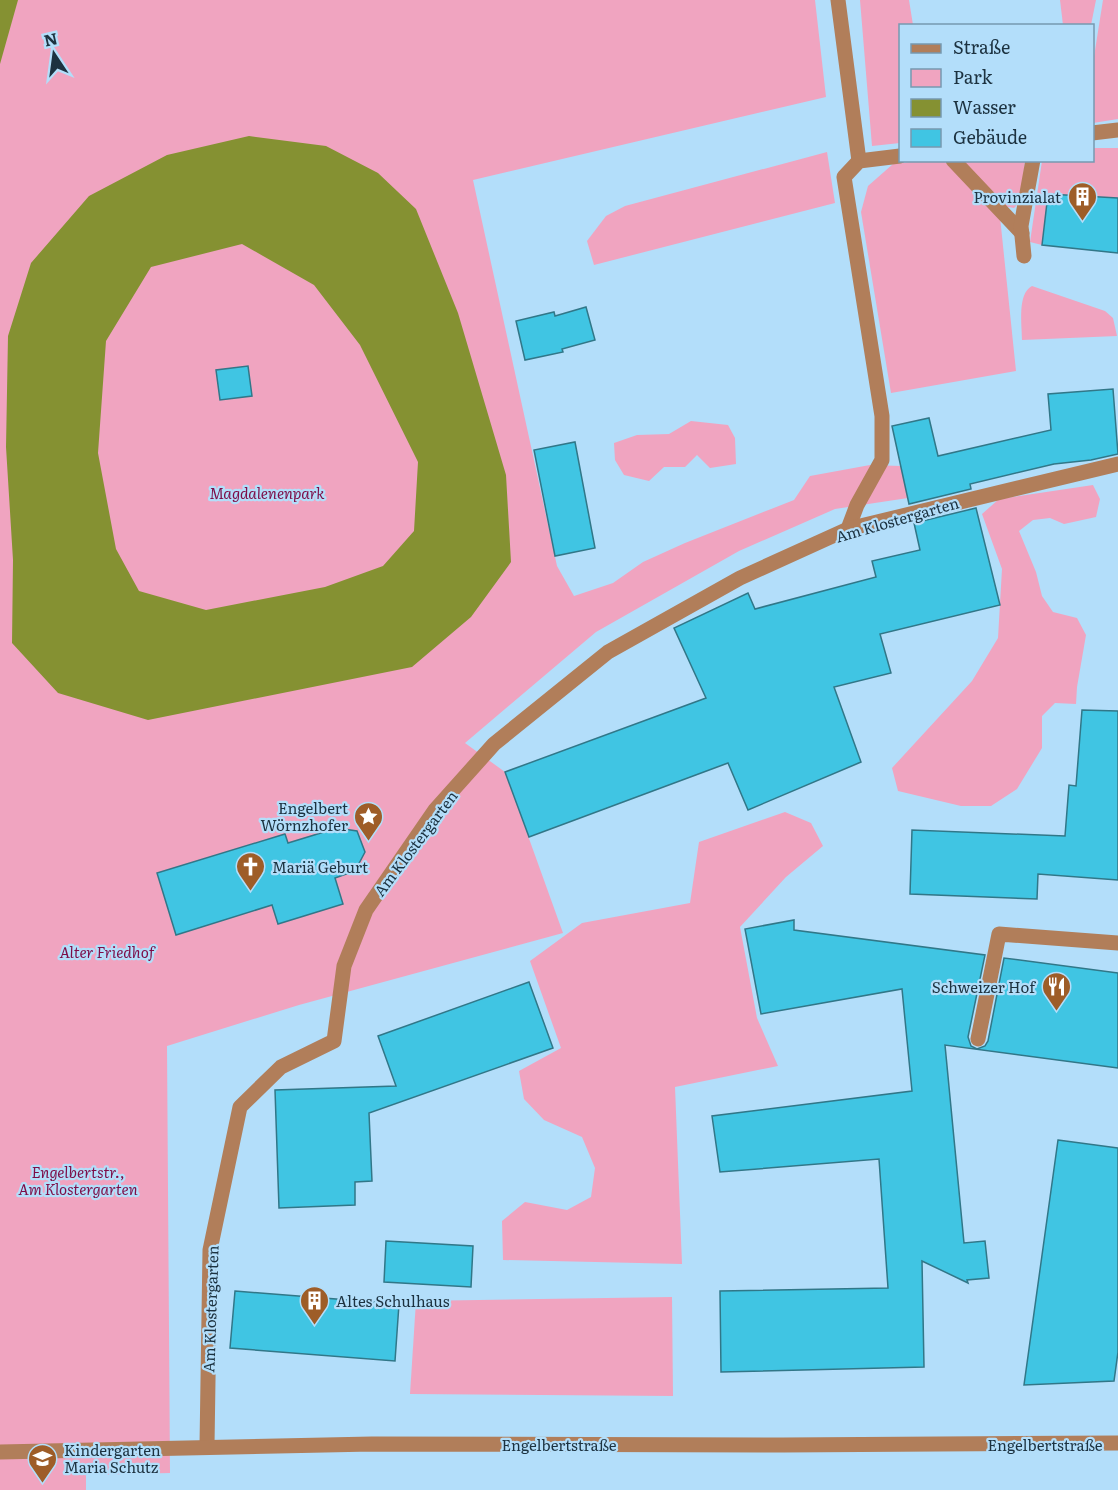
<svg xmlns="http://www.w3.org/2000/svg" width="1118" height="1490" viewBox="0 0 1118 1490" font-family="Literata,serif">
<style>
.green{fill:#f0a4c0}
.water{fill:#859132;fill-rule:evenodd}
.building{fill:#40c5e3;stroke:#317788;stroke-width:1.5}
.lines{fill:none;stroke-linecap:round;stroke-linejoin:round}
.minor{stroke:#b17e5a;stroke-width:15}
.labels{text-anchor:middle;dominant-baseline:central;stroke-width:4.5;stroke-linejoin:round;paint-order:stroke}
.poi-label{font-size:15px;fill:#1c3240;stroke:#b3defa;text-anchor:end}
.park-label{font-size:15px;font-style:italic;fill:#7d0d47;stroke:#b3defa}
.street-label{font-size:15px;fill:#1c3240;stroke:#b3defa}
</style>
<rect width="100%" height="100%" fill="#b3defa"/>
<g class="green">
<polygon points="0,0 815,0 826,97 473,180 557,566 574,596 613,583 643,562 685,543 794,500 810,476 870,465 901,466 908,498 835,509 739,551 596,632 465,743 505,772 563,933 299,1005 167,1046 170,1473 86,1475 86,1490 0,1490"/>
<polygon points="860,0 909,0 913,25 900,26 900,143 872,146"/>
<polygon points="1060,0 1096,0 1091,25 1063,25"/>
<polygon points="1103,0 1118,0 1118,119 1093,123 1093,63"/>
<polygon points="1093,148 1118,148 1118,198 1049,194 1042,245 1030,242 1042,161 1092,160"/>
<polygon points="827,152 835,203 594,265 587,241 606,216 625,206"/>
<polygon points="919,161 944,161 1000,217 1016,371 891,393 861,212 868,186 893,164"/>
<polygon points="959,161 1025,161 1020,202 1014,208 1003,206"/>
<path d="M1032 286 1105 311 1113 318 1117 336 1022 340C1022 324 1017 294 1032 286Z"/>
<polygon points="691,421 728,425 735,438 736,464 710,468 697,455 685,467 664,467 649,481 624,475 615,460 614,443 637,435 669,434"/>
<polygon points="1093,485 1100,499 1096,517 1064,524 1050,518 1033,520 1019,531 1036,572 1042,596 1053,612 1077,618 1086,635 1077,687 1076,704 1055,703 1042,716 1042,748 1017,789 991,806 961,806 898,791 892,768 972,681 998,638 1002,569 982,514 999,499"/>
<polygon points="785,812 811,823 823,846 786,877 740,927 757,1018 778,1066 675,1087 682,1264 503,1260 502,1221 525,1202 567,1210 591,1197 595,1168 582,1137 544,1120 524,1099 519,1071 561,1048 530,961 582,923 690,903 699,842"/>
<polygon points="672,1297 673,1396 410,1394 416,1301"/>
</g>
<g class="water">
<polygon points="0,0 18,0 0,64"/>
<path d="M249 136 326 146 378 173 416 209 458 313 506 475 511 562 471 617 412 667 148 720 58 693 12 643 13 560 6 447 8 336 31 263 89 196 167 155ZM242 244 314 285 360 345 418 462 414 531 383 566 325 587 206 610 139 591 116 549 98 453 106 341 151 267Z"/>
</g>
<g class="building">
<polygon points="1048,194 1118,198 1118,253 1042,245"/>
<polygon points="586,307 595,340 562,349 563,352 525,360 516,321 554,312 555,316"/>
<polygon points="248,366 252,396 220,400 216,370"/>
<polygon points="1113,389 1118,454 1091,460 1054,464 970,484 971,489 909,504 892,426 929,418 938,456 1051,430 1048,394"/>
<polygon points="575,442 595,548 555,556 534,450"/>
<polygon points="976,508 1000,605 880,634 891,673 834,687 861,762 748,810 728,763 529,837 505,772 706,698 674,628 748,593 755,609 876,577 872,561 920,550 914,523"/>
<polygon points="1082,710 1118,711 1118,880 1038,874 1037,899 910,894 912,830 1065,836 1069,785 1076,786"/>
<polygon points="337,828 357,831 365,852 355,871 335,878 343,904 278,924 272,905 176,935 157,873 285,834 288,843"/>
<polygon points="794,920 794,930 985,955 968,1037 971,1046 977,1049 985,1046 988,1041 1004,958 1118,973 1118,1068 945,1045 964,1243 985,1241 989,1278 967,1280 968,1283 922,1261 924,1367 721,1372 720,1291 888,1288 879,1159 720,1172 712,1116 912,1091 902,989 761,1014 745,929"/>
<polygon points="529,982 553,1048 369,1113 372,1181 355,1182 355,1205 279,1208 275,1090 396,1086 378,1036"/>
<polygon points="1058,1140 1118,1148 1118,1352 1114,1381 1024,1385"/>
<polygon points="386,1241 473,1246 471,1287 384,1282"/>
<polygon points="235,1291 399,1304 395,1361 230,1348"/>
</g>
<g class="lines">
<g class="minor">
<polyline points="838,0 859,161"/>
<polyline points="1092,133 1118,130"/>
<polyline points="953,160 1022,233"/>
<polyline points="1024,256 1021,226 1033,160"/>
<polyline points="848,529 857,505 882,460 882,416 844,177 859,161 900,156"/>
<polyline points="978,1039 999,934 1118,943"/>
<polyline points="207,1446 210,1250 240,1107 281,1067 334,1041 344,966 366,910 435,810 494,744 608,652 740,578 848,529 1118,464"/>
<polyline points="0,1452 372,1444 783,1445 1118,1443"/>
</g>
</g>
<defs>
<symbol id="building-pin" viewBox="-11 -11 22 30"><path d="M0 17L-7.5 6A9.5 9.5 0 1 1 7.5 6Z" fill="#9e5d28" stroke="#b3defa"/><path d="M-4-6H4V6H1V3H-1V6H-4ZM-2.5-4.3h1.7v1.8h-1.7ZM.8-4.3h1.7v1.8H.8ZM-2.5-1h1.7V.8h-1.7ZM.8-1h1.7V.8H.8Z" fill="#fff"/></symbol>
<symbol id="sight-pin" viewBox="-11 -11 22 30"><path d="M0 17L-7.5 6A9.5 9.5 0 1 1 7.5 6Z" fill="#9e5d28" stroke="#b3defa"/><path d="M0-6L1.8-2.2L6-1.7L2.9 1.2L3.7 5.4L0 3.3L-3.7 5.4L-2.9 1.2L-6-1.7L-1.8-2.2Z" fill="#fff"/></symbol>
<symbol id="church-pin" viewBox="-11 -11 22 30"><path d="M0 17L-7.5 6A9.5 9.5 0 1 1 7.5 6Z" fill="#9e5d28" stroke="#b3defa"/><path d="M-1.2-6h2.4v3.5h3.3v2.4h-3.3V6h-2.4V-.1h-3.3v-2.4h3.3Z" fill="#fff"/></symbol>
<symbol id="restaurant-pin" viewBox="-11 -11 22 30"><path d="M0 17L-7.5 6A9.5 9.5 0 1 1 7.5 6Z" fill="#9e5d28" stroke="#b3defa"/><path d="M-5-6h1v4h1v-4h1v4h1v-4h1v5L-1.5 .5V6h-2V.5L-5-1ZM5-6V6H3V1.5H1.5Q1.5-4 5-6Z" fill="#fff"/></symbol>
<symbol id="school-pin" viewBox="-11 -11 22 30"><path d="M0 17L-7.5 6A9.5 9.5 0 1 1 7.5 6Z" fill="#9e5d28" stroke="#b3defa"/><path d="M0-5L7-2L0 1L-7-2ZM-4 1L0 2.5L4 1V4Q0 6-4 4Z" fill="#fff"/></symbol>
</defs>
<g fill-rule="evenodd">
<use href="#building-pin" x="1066" y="180" width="33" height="45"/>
<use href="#sight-pin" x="352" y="800" width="33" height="45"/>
<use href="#church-pin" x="234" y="850" width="33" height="45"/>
<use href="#restaurant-pin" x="1040" y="970" width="33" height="45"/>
<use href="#building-pin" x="298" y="1284" width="33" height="45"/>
<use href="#school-pin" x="26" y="1442" width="33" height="45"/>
</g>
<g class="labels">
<g class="poi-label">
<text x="1061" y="196">Provinzialat</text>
<text x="348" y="807">Engelbert<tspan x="348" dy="17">Wörnzhofer</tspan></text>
<text x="272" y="866" text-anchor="start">Mariä Geburt</text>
<text x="1035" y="986">Schweizer Hof</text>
<text x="336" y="1300" text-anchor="start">Altes Schulhaus</text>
<text x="64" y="1449" text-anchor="start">Kindergarten<tspan x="64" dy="17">Maria Schutz</tspan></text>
</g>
<g class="park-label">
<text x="267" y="492">Magdalenenpark</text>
<text x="107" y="951">Alter Friedhof</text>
<text x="78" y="1171">Engelbertstr.,<tspan x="78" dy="17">Am Klostergarten</tspan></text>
</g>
<g class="street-label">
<text transform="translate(897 519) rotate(-16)">Am Klostergarten</text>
<text transform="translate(415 843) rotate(-53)">Am Klostergarten</text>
<text transform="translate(210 1309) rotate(-88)">Am Klostergarten</text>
<text x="559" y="1444">Engelbertstraße</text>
<text x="1045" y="1444">Engelbertstraße</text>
</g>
</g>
<rect x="899" y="24" width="195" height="138" fill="#b3defa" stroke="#7799b0" stroke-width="1.5"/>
<rect x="911" y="44" width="30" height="9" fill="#b17e5a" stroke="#7799b0" stroke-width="1.5"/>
<text x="953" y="54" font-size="18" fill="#1c3240">Straße</text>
<rect x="911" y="69" width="30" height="18" fill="#f0a4c0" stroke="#7799b0" stroke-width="1.5"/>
<text x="953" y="84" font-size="18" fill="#1c3240">Park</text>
<rect x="911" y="99" width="30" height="18" fill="#859132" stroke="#7799b0" stroke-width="1.5"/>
<text x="953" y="114" font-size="18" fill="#1c3240">Wasser</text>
<rect x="911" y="129" width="30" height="18" fill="#40c5e3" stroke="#7799b0" stroke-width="1.5"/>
<text x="953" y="144" font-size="18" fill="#1c3240">Gebäude</text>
<g transform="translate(54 54) rotate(347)" stroke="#b3defa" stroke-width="4.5" paint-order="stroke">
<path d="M0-4.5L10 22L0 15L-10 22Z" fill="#1c3240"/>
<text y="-9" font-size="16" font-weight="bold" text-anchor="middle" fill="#1c3240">N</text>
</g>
</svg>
